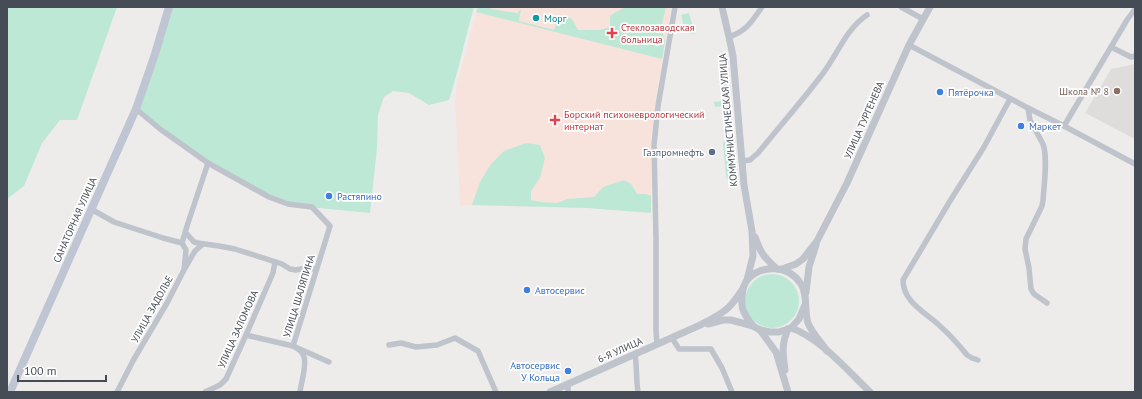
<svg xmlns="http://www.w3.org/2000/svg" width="1142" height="399" viewBox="0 0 1142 399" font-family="'PT Sans',sans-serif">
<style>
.education{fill:#dfdddc}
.medical{fill:#f7e3dc}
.green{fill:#bde8d5}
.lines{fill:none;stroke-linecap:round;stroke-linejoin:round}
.minor{stroke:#bec3cc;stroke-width:5.5}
.tertiary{stroke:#bec3cc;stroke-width:7}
.secondary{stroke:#bfc5d3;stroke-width:8}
.culture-dot{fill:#0f9aa8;stroke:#fff;stroke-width:1.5}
.health-dot{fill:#e0444e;stroke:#fff;stroke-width:1.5}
.education-dot{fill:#8d6e63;stroke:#fff;stroke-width:1.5}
.shop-dot{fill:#3f7fe0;stroke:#fff;stroke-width:1.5}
.service-dot{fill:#5c6f8a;stroke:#fff;stroke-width:1.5}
.labels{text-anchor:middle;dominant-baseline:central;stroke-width:3.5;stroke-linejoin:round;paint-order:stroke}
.culture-label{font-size:10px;fill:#0d838f;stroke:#fff;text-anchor:start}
.health-label{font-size:10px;fill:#be3a42;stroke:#fff;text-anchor:start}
.education-label{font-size:10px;fill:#785e54;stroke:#fff;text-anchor:end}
.shop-label{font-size:10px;fill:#366cbe;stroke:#fff;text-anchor:start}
.street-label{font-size:10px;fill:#464c56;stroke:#fff}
.service-label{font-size:10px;fill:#4e5e75;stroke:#fff;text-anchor:end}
</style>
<rect width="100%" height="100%" fill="#eeeceb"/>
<polygon class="education" points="1135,64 1135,139 1085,113 1111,69"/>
<polygon class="medical" points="478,7 671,7 655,106 651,145 651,213 588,208 460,205 455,101 457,84"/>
<g class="green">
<polygon points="7,7 117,7 77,120 60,120 42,143 24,186 7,199"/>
<path d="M169 7H474C465 38 459 69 449 100L429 105 409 93 393 91 384 97 378 115 377 148 370 213 298 206 269 197 208 163 136 109Z"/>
<polygon points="478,7 490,7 491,9 517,13 521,9 519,21 554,30 557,19 566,16 572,19 578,30 600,30 610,27 610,16 616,12 626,7 666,7 661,28 665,41 662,59 476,12"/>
<polygon points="689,13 695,34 689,33 685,31 681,15"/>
<polygon points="722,53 725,55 728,103 726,106 715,107 714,102 725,101"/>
<path d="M726 137 731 138V142L734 176V180C729 182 727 180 726 176L723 143Z"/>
<polygon points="526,143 540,145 545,158 540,178 531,191 531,200 541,202 557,203 567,199 594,197 603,187 624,180 631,184 637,194 646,194 651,196 651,213 588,208 472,205 480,182 491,164 504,151"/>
<circle cx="772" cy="301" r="27"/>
</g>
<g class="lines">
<g class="minor">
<polyline points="901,7 923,19"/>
<path d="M729 37C747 31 752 21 762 7"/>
<polyline points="909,45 1028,108 1064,126 1135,164"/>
<polyline points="1111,47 1131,57 1135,56"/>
<path d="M1028 108 1030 120 1043 144C1048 158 1044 185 1043 200L1042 206 1026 239 1025 249 1029 268 1031 289 1034 294 1047 303"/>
<path d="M136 109 160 129 208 163 269 197 288 204 312 207 330 226 293 346C297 348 303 352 304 357 307 365 301 383 300 392"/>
<polyline points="1064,126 1127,20 1135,9"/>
<path d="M742 161 750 160 758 153C780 126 803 100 824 72 838 53 847 28 867 15"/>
<polyline points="91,209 114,222 163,238 182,243"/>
<polyline points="186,233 194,242 198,243 219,246 235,249 282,264 290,269 296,270 306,268 316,269"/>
<polyline points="185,268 195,251 203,244"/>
<polyline points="246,335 293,346 329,362"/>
<polyline points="672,338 679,349 711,349 722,368 732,392"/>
<polyline points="657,344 656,331 656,239 654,145 658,106 675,7"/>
<polyline points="389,345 401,343 416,347 437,345 455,338 478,351 496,392"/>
<path d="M635 354C637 367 636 379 638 392"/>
<path d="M978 360 972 358 967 355C959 345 950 335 941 327 927 313 903 303 903 280L950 201 984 147 1010 99"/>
<polyline points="568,385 568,392"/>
<polyline points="117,392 134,359 167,303 184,270 186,250 182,243 187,226 208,163"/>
<polyline points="205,392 220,385 226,379 246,335 273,273 275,262"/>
</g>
<g class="tertiary">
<polyline points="722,7 729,37 733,56 744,185 752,231 753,256 747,280"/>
<path d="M755 237C761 254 764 257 777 269"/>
<polyline points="782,269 796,264 803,259 817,241 847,183 909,45 930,7"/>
<path d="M743 289C740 307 742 312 753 326"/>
<polyline points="806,292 809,267 816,245"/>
<polyline points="708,324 723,320 731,320 753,326 760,330 770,332 779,332 791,328 799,319 805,305"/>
<path d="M791 328C819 337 848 371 870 392"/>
<polyline points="760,330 776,352 788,392"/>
<path d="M785 370C783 353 781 346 788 329"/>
<path d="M550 392 698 326C708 321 721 315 729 307 734 302 738 296 742 290 744 287 745 282 748 279 763 264 789 265 801 284 808 294 804 311 808 323 812 333 821 342 827 351"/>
</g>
<polyline class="secondary" points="10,392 136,109 155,54 169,7"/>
</g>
<circle class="culture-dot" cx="536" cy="18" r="4"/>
<g class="health-dot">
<path d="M610 27h4v4h4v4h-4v4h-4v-4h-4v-4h4z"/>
<path d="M553 114h4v4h4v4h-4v4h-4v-4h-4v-4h4z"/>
</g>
<circle class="education-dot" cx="1117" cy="91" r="4"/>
<g class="shop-dot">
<circle cx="940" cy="92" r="4"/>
<circle cx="1021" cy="126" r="4"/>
<circle cx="329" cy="196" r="4"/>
<circle cx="527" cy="290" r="4"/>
<circle cx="568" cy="371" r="4"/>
</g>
<circle class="service-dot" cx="712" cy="152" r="4"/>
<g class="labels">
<g class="culture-label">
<text x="544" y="18">Морг</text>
</g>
<g class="health-label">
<text x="621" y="27">Стеклозаводская<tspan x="621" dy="12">больница</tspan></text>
<text x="564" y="114">Борский психоневрологический<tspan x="564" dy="12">интернат</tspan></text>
</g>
<g class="education-label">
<text x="1109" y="91">Школа № 8</text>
</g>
<g class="shop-label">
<text x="948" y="92">Пятёрочка</text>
<text x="1029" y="126">Маркет</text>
<text x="337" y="196">Растяпино</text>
<text x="535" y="290">Автосервис</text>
<text x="560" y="365" text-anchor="end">Автосервис<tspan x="560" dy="12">У Кольца</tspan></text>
</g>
<g class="street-label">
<text transform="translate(728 120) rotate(-95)">КОММУНИСТИЧЕСКАЯ УЛИЦА</text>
<text transform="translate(864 120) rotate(-66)">УЛИЦА ТУРГЕНЕВА</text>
<text transform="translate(75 220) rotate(-66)">САНАТОРНАЯ УЛИЦА</text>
<text transform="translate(299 296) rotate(-73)">УЛИЦА ШАЛЯПИНА</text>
<text transform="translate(152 309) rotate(-61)">УЛИЦА ЗАДОЛЬЕ</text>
<text transform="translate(238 329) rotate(-66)">УЛИЦА ЗАЛОМОВА</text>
<text transform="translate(620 350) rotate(-24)">6-Я УЛИЦА</text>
</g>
<g class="service-label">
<text x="704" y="152">Газпромнефть</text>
</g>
</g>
<rect width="1142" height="399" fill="none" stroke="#464c56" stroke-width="16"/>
<path d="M18 375v6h88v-6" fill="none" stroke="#464c56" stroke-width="2"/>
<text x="24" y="375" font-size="12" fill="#464c56" stroke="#ffffff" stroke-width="3" paint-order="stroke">100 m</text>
</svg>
